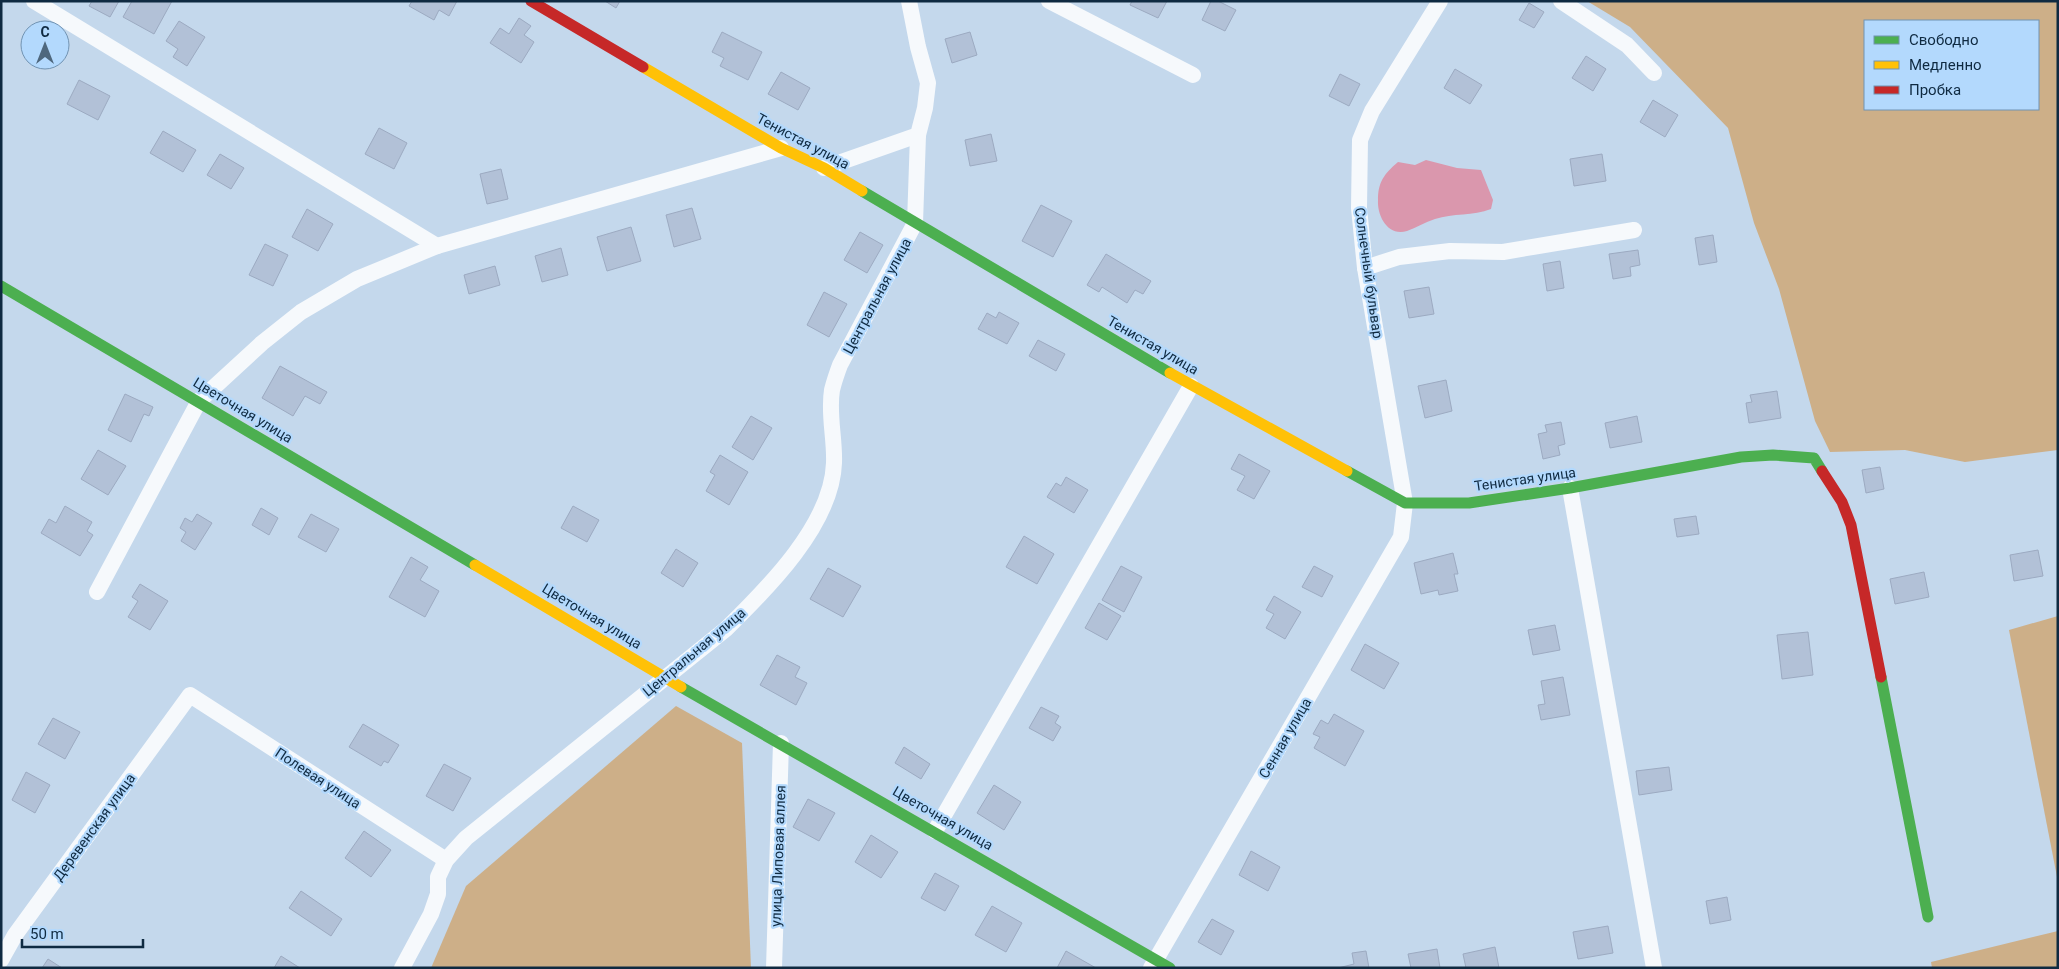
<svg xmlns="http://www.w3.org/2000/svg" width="2059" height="969" viewBox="0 0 2059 969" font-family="Roboto,sans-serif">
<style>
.forest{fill:#cdaf88;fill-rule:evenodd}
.water{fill:#da97ad}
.building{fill:#b2c1d7;stroke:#9caac1}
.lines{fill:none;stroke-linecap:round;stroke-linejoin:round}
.street{stroke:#f6f9fc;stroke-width:16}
.fast{stroke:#4caf50;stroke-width:11}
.slow{stroke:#ffc107;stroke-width:11}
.jam{stroke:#c62828;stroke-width:11}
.labels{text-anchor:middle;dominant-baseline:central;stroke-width:4.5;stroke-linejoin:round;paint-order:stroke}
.street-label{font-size:14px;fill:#0f2a41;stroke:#b3d9fd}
</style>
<rect width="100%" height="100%" fill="#c4d8ec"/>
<g class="forest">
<path d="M1587 1H2058V450L1965 462 1905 450 1830 452 1815 421 1779 289 1754 223 1728 128 1630 27ZM1865 21H2038V109H1865Z"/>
<polygon points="2058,616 2058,882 2009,630"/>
<polygon points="676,706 742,743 751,968 431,968 466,886"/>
<polygon points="2058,931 2058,968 1932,968 1931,962"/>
</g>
<path class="water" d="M1426 160 1457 168 1481 170 1493 200 1491 209C1473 216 1453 213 1435 219 1425 222 1416 228 1407 231 1388 237 1377 216 1378 200 1378 182 1384 174 1398 162L1415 165Z"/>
<g class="building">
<polygon points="92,1 119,1 110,17 89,6"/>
<polygon points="132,1 172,1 154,34 123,17"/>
<polygon points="412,1 457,1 449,16 439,10 434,20 409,6"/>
<polygon points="605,1 620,1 616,8"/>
<polygon points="1132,1 1167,1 1158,18 1130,5"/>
<polygon points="1211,1 1218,1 1236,10 1225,31 1202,20"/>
<polygon points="1529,3 1544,12 1534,28 1519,20"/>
<polygon points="519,18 531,26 524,35 534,42 521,63 490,43 500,28 509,34"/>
<polygon points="179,21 205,37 187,66 173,57 178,49 166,41"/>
<polygon points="722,32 762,52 748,80 720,66 724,58 712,52"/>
<polygon points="970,32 977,55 952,63 945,39"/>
<polygon points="1586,56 1606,69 1593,91 1572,78"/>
<polygon points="1455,69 1482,85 1470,104 1444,88"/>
<polygon points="781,72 810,88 798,110 768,94"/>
<polygon points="1340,74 1360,84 1349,106 1329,96"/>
<polygon points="79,80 110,96 98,120 67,104"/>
<polygon points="1653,100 1678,115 1665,137 1640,122"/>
<polygon points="379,128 407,143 394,169 365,154"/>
<polygon points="163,131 196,150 183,172 150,153"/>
<polygon points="991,134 997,161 970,166 965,140"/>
<polygon points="220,154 244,168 231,189 207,175"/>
<polygon points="1602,154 1606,181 1574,186 1570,159"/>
<polygon points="501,169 508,199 487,204 480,174"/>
<polygon points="1041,205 1072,221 1053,257 1022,241"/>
<polygon points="692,208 701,239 674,247 666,215"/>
<polygon points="307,209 333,224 318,251 292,237"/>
<polygon points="631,227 641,261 607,271 597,237"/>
<polygon points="860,232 883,245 867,273 844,260"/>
<polygon points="1713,235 1717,262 1699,265 1695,238"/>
<polygon points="265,244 288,255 273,286 249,275"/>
<polygon points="561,248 568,275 542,282 535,256"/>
<polygon points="1638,250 1640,265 1630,267 1631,276 1613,279 1609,254"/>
<polygon points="1106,254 1151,281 1143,294 1135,290 1127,303 1102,287 1099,292 1087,285"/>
<polygon points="1560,261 1564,288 1547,291 1543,264"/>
<polygon points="495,266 500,285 469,294 464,275"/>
<polygon points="1429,287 1434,314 1409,318 1404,291"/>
<polygon points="824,292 847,304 829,337 807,325"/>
<polygon points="999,312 1019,323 1007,344 978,329 987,313 996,318"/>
<polygon points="1038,340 1065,354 1056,371 1029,356"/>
<polygon points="280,366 327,392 320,404 305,396 293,416 262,398"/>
<polygon points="1446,380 1452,411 1425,418 1418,386"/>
<polygon points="1777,391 1781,418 1749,423 1746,403 1752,402 1750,395"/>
<polygon points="125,394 153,407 149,416 144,414 131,442 108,430"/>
<polygon points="751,416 772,428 753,460 732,447"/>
<polygon points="1637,416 1642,442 1610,448 1605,423"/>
<polygon points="1561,422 1565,444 1558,446 1560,455 1543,459 1538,434 1547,432 1545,425"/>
<polygon points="98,450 126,466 108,495 81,479"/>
<polygon points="1239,454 1270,471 1254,499 1237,490 1245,476 1231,469"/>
<polygon points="720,455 748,472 729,505 706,491 715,475 710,472"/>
<polygon points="1880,467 1884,489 1866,493 1862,470"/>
<polygon points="1066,477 1088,490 1074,513 1047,497 1056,483 1061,486"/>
<polygon points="65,506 92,522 87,531 93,535 80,556 41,533 49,519 56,523"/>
<polygon points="573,506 599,520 587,542 561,528"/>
<polygon points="261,508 278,518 269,535 252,525"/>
<polygon points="197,514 212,523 195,550 181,541 186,532 180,528 185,518 192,522"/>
<polygon points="311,514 339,529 326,552 298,537"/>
<polygon points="1696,516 1699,534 1677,537 1674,519"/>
<polygon points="1024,536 1054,554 1037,584 1006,567"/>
<polygon points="676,549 698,563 683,587 661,573"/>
<polygon points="2038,550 2043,576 2014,581 2010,555"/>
<polygon points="1453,553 1458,574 1454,574 1458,591 1439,595 1438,590 1421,594 1414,563"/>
<polygon points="411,557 428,567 420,580 439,591 425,617 389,597"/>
<polygon points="1121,566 1142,577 1124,612 1102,600"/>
<polygon points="1314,566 1333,576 1322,597 1302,587"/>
<polygon points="828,568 861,586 843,617 810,599"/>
<polygon points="1924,572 1929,597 1895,604 1890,579"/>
<polygon points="140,584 168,601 150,630 128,617 138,601 132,597"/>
<polygon points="1274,596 1301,612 1285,639 1266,628 1274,614 1266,610"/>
<polygon points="1099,603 1121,616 1107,640 1085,628"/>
<polygon points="1555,625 1560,650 1533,655 1528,630"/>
<polygon points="1808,632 1813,675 1782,679 1777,635"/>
<polygon points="1365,644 1399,663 1384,689 1351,670"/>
<polygon points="777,655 800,667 795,677 807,683 796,705 760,685"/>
<polygon points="1563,677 1570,715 1541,720 1538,705 1545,704 1541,681"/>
<polygon points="1041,707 1059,716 1055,723 1061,727 1053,741 1029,728"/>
<polygon points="1334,714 1364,731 1345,766 1314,748 1320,737 1313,734 1321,720 1328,724"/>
<polygon points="53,718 80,732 65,759 38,744"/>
<polygon points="363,724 399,745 388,763 384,761 381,766 349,747"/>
<polygon points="904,747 930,764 921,779 895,763"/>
<polygon points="444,764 471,778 453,811 426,796"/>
<polygon points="1669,767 1672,790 1639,795 1636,771"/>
<polygon points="26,772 50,785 35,813 12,800"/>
<polygon points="994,785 1021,802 1004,830 977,813"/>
<polygon points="808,799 835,813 819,841 793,827"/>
<polygon points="364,831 391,850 371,877 345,858"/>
<polygon points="871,835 898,852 881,878 855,862"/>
<polygon points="1251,851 1280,867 1268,891 1239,875"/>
<polygon points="935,873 959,886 945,911 921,898"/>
<polygon points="301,891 342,919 331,936 289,908"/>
<polygon points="1727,897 1731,920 1710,924 1706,901"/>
<polygon points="992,906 1022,923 1006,952 975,935"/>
<polygon points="1212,919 1234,931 1221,955 1198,942"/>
<polygon points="1608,926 1613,953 1578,959 1573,932"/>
<polygon points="1495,947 1499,968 1466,968 1463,954"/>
<polygon points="1437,949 1440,968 1411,968 1408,954"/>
<polygon points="1066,951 1096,968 1057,968"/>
<polygon points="1366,951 1369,968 1338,968 1354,964 1352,953"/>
<polygon points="281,956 300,968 274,968"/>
<polygon points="48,959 62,968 42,968"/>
</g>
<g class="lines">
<g class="street">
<polyline points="34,1 437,246"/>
<polyline points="1049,1 1193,75"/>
<polyline points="1561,1 1627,45 1654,73"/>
<polyline points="824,168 918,135 925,108 928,83 918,47 909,1"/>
<polyline points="1365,268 1399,257 1450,251 1503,252 1634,230"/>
<polyline points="1570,488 1654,968"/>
<polyline points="97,592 199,401 262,343 301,312 357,279 437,246 781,148"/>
<polyline points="935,831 1191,386"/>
<polyline points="1,960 15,935 190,695 446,860"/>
<path d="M402 968 431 914 438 894V877L446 860 466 838 726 629C768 588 832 524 834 463 835 438 828 414 832 390 834 382 837 373 840 365L915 223 918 135"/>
<polyline points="774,968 781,743"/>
<polyline points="1151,968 1401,537 1405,503 1365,268 1359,208 1360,140 1372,111 1440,1"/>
</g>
<g class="fast">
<polyline points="862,191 1170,373"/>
<polyline points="1,286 475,565"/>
<polyline points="1347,471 1405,503 1469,503 1570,488 1741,457 1773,455 1814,458 1822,471"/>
<polyline points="1881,677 1928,917"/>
<polyline points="681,687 1170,968"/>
</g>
<g class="slow">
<polyline points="643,67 781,148 824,168 862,191"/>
<polyline points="1170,373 1347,471"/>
<polyline points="475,565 681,687"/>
</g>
<g class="jam">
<polyline points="531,1 643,67"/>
<polyline points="1822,471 1842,502 1851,525 1881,677"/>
</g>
</g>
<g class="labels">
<g class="street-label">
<text transform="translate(803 141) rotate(28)">Тенистая улица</text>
<text transform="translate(1369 273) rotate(82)">Солнечный бульвар</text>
<text transform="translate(877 296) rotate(-62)">Центральная улица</text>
<text transform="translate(1153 345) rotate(30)">Тенистая улица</text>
<text transform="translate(243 410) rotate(31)">Цветочная улица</text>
<text transform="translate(1525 479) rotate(-8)">Тенистая улица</text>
<text transform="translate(592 616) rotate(31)">Цветочная улица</text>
<text transform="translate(694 652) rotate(-40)">Центральная улица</text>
<text transform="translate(1285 738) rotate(-60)">Сенная улица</text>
<text transform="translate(318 778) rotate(33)">Полевая улица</text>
<text transform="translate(943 818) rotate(30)">Цветочная улица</text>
<text transform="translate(94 827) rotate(-54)">Деревенская улица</text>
<text transform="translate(778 856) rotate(-88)">улица Липовая аллея</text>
</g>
</g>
<rect width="2059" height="969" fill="none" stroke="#0f2a41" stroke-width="5"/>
<rect x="1864" y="20" width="175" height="90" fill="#b3d9fd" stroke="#7193b2"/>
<rect x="1874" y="36" width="25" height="8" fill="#4caf50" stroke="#7193b2"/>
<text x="1909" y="45" font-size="15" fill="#0f2a41">Свободно</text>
<rect x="1874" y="61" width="25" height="8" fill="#ffc107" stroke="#7193b2"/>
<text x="1909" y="70" font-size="15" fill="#0f2a41">Медленно</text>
<rect x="1874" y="86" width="25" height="8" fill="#c62828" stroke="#7193b2"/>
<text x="1909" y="95" font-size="15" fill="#0f2a41">Пробка</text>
<g transform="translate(45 45)"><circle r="24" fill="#b3d9fd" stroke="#7193b2"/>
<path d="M0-4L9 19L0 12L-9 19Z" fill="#4e677d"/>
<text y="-8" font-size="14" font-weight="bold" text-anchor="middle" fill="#0f2a41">С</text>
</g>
<path d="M22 939v8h121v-8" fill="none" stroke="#0f2a41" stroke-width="2.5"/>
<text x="30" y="939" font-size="15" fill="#0f2a41" stroke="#b3d9fd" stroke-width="4" paint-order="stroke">50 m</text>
</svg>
